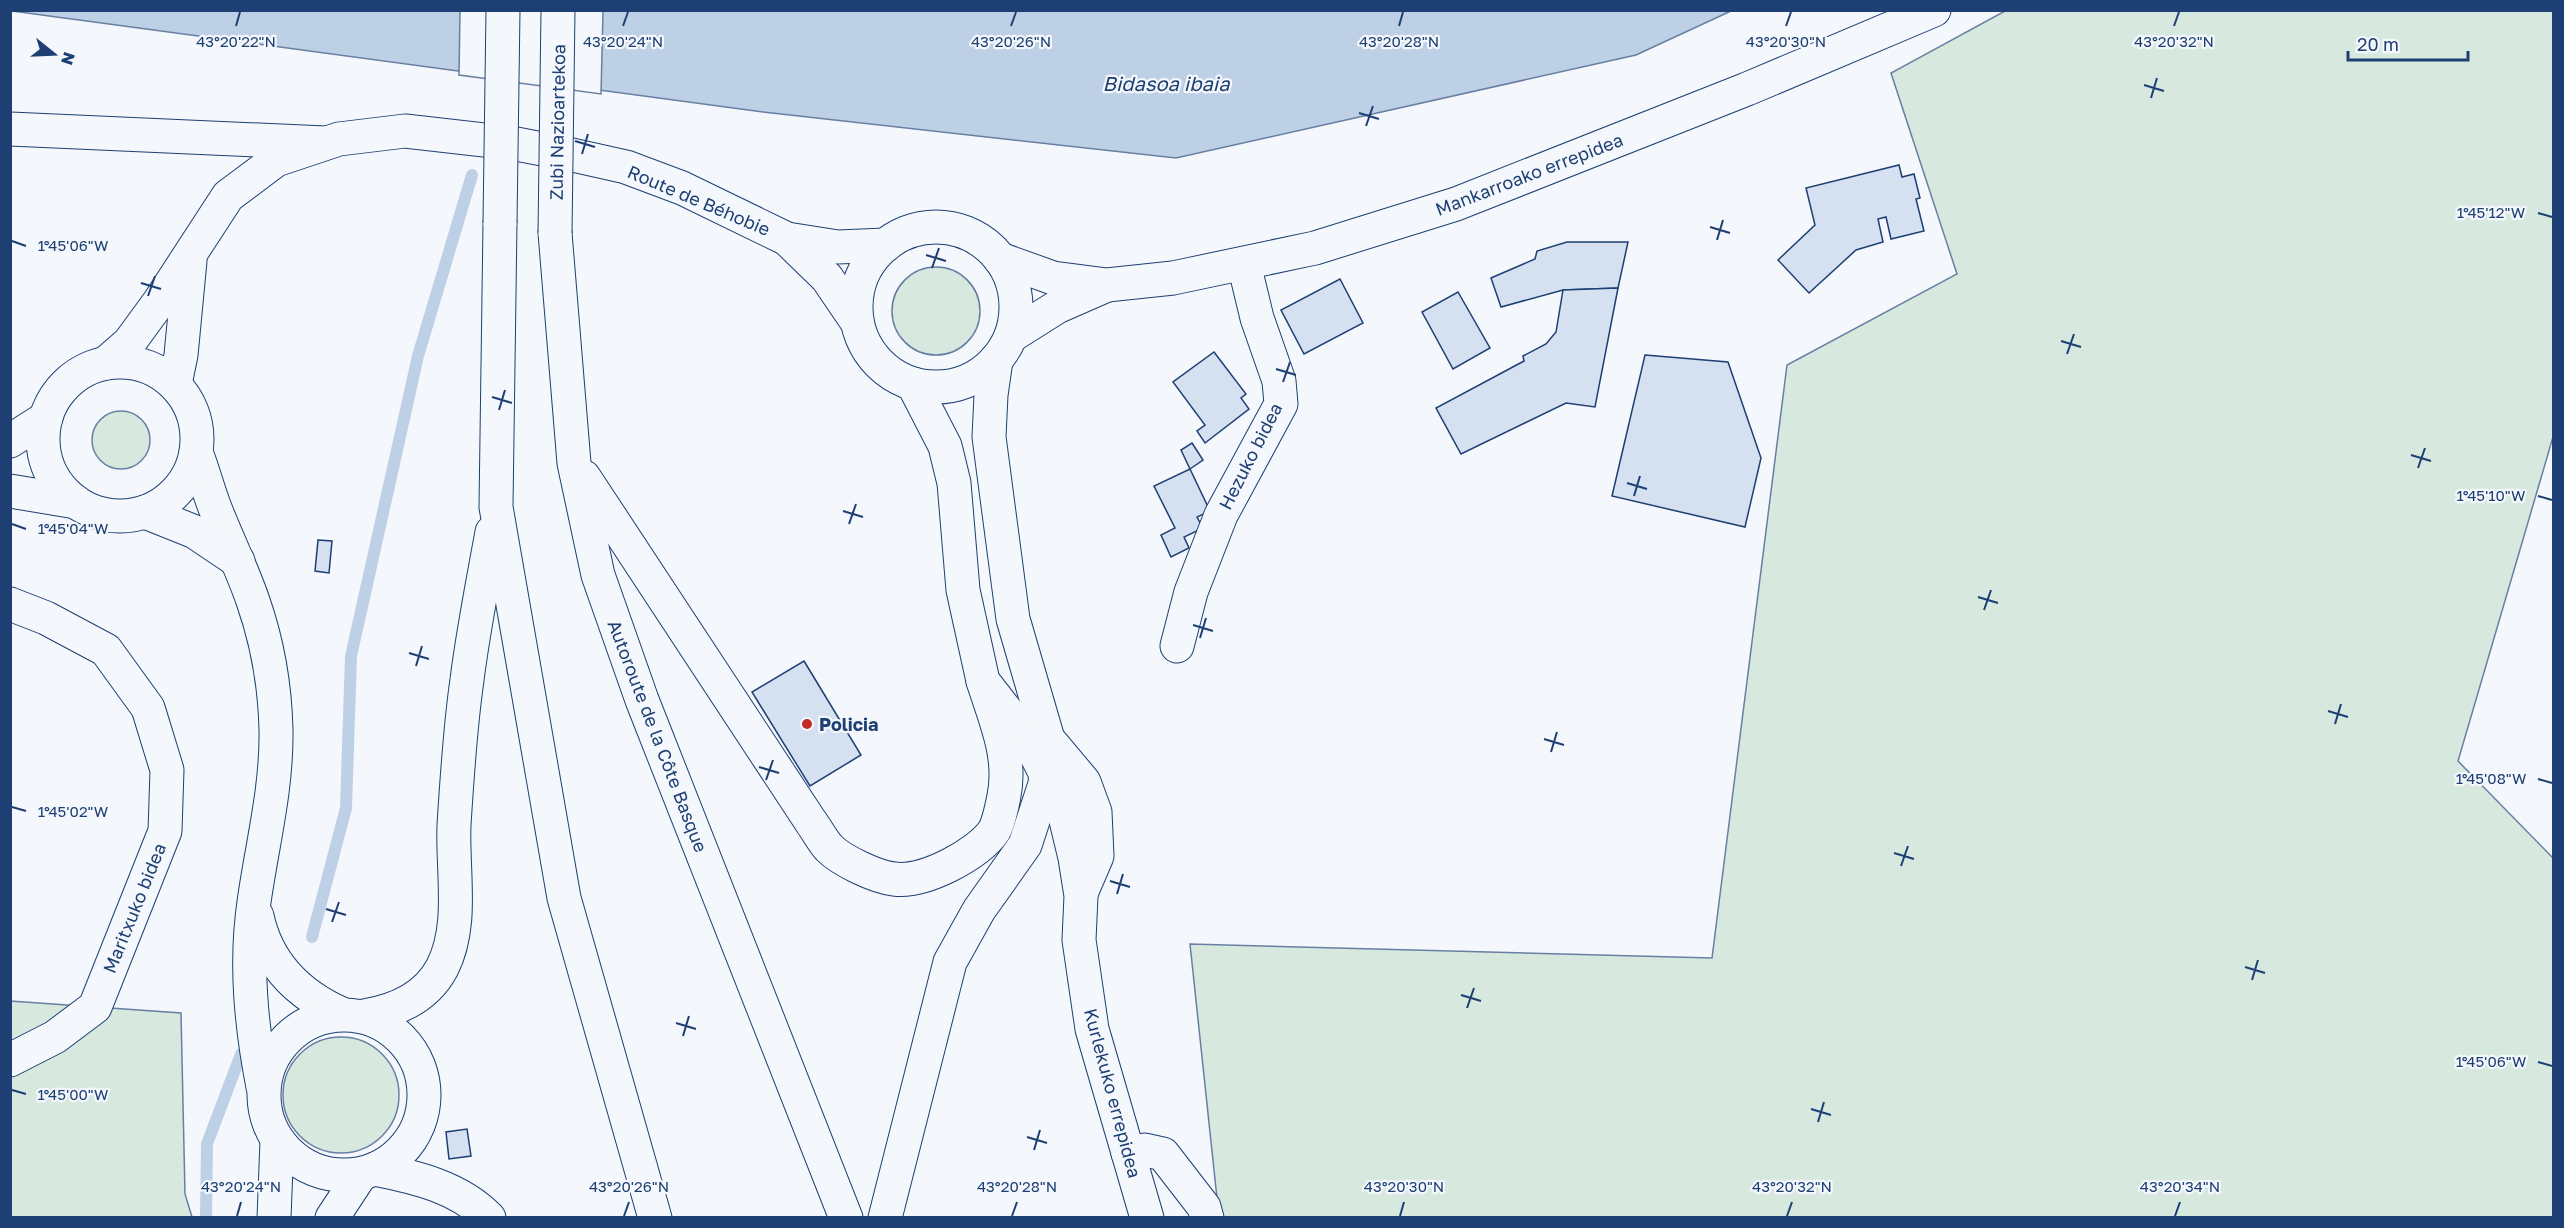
<svg xmlns="http://www.w3.org/2000/svg" width="2564" height="1228" viewBox="0 0 2564 1228" font-family="'Golos Text',sans-serif">
<style>
.green{fill:#d7e8df;stroke:#687fa3;stroke-width:1.5}
.water{fill:#bed0e5;stroke:#687fa3;stroke-width:1.5}
.pier{fill:#f4f7fb;stroke:#687fa3;stroke-width:1.5}
.lines{fill:none;stroke-linecap:round;stroke-linejoin:round}
.stream{stroke:#bed0e5;stroke-width:12}
.building{fill:#d5e0f0;stroke:#1d3f73;stroke-width:1.5}
.minor-casing{stroke:#1d3f73;stroke-width:35}
.major-casing{stroke:#1d3f73;stroke-width:35}
.highway-casing{stroke:#1d3f73;stroke-width:35}
.minor{stroke:#f4f7fb;stroke-width:33}
.major{stroke:#f4f7fb;stroke-width:33}
.highway{stroke:#f4f7fb;stroke-width:33}
.highway-bridge-casing{stroke:#1d3f73;stroke-width:35;stroke-linecap:butt}
.highway-bridge{stroke:#f4f7fb;stroke-width:33}
.ticks{fill:none;stroke:#1d3f73;stroke-width:2}
.poi-dot{fill:#c62828;stroke:#f4f7fb;stroke-width:2}
.labels{text-anchor:middle;dominant-baseline:central;stroke-width:4.5;stroke-linejoin:round;paint-order:stroke}
.street-label{font-size:18px;fill:#1d3f73;stroke:#f4f7fb}
.poi-label{font-size:18px;font-weight:bold;fill:#1d3f73;stroke:#f4f7fb;text-anchor:start}
.water-label{font-size:20px;font-style:italic;fill:#1d3f73;stroke:#f4f7fb}
.ticks-label{font-size:15px;text-anchor:middle;fill:#1d3f73;stroke:#f4f7fb;stroke-width:4.5;stroke-linejoin:round;paint-order:stroke}
</style>
<rect width="100%" height="100%" fill="#f4f7fb"/>
<g class="green">
<polygon points="2005,11 2553,11 2553,437 2458,761 2553,858 2553,1217 1219,1217 1190,944 1712,958 1787,365 1957,274 1891,73"/>
<circle cx="936" cy="311" r="44"/>
<circle cx="121" cy="440" r="29"/>
<polygon points="10,1001 181,1013 185,1194 192,1217 11,1217"/>
<circle cx="341" cy="1095" r="58"/>
</g>
<polygon class="water" points="12,11 1731,11 1636,55 1176,158 763,112"/>
<polygon class="pier" points="460,11 603,11 601,94 459,75"/>
<g class="lines">
<g class="stream">
<polyline points="312,937 346,808 351,656 418,356 472,175"/>
<polyline points="206,1218 207,1144 241,1054"/>
</g>
</g>
<g class="building">
<polygon points="1899,165 1902,177 1914,174 1920,198 1916,199 1924,231 1891,239 1886,217 1878,219 1883,242 1856,250 1809,293 1778,260 1815,225 1806,188"/>
<polygon points="1567,242 1628,242 1618,288 1563,290 1501,307 1491,278 1535,259 1537,251"/>
<polygon points="1340,279 1363,323 1304,354 1281,310"/>
<polygon points="1618,288 1595,407 1566,403 1461,454 1436,408 1524,361 1523,356 1546,344 1556,332 1563,290"/>
<polygon points="1458,292 1490,348 1453,369 1422,312"/>
<polygon points="1214,352 1246,394 1241,398 1249,409 1205,443 1197,431 1205,425 1173,382"/>
<polygon points="1645,355 1728,362 1761,458 1745,527 1612,496"/>
<polygon points="1192,443 1203,460 1190,469 1181,450"/>
<polygon points="1190,469 1210,511 1197,517 1203,528 1184,537 1189,548 1171,557 1161,535 1175,528 1154,486"/>
<polygon points="318,540 332,541 329,573 315,571"/>
<polygon points="804,661 861,755 810,786 752,692"/>
<polygon points="467,1129 471,1156 449,1159 446,1132"/>
</g>
<g class="lines">
<defs>
<g id="minor">
<polyline points="10,129 325,143"/>
<polyline points="996,360 991,395 989,437 1013,619 1048,739 1084,782 1095,812 1097,856 1082,891"/>
<polyline points="913,384 945,446 954,483 963,590 983,681 1028,739 1063,808 1075,858 1081,896 1079,940 1092,1029 1147,1218"/>
<polyline points="10,441 46,418"/>
<path d="M196 452C203 470 208 490 215 508 227 539 242 569 253 601 267 641 275 687 276 730 277 789 262 845 254 902 245 964 251 1025 263 1087"/>
<polyline points="10,491 76,502"/>
<polyline points="145,512 195,532 238,561"/>
<polyline points="10,604 46,618 106,650 148,708 167,770 165,831 95,1007 55,1037 10,1060"/>
<polyline points="1177,646 1191,592 1221,515 1281,404 1279,381 1257,318 1244,264"/>
<path d="M257 916C267 964 299 995 342 1014"/>
<circle cx="344" cy="1095" r="80"/>
<polyline points="1128,1153 1145,1150 1163,1154 1204,1207 1207,1218"/>
<polyline points="274,1218 277,1141"/>
<polyline points="332,1218 361,1174"/>
</g>
<g id="major">
<circle cx="936" cy="307" r="80"/>
<polyline points="787,239 827,278 857,322"/>
<polyline points="1000,259 1053,278 1107,285 1173,278 1315,248 1456,204 1747,89 1934,10"/>
<polyline points="1011,336 1057,307 1105,286"/>
<circle cx="120" cy="439" r="77"/>
<polyline points="106,363 129,343 159,302 228,196 276,160 339,139 405,131 511,143 568,154 626,167 682,188 787,239 838,247 886,245"/>
<polyline points="175,384 181,355 190,261"/>
</g>
<g id="highway">
<polyline points="500,223 496,507 564,898 655,1218"/>
<polyline points="555,233 574,463 598,575 642,700 846,1218"/>
<path d="M584 477 811 822C817 830 822 840 829 848 842 861 876 877 894 879 924 883 977 855 994 831 999 822 1002 806 1004 796 1012 756 995 719 983 681"/>
<path d="M364 1016C395 1011 426 998 442 968 464 926 452 871 454 825 457 777 460 728 467 680 473 631 483 582 492 532"/>
<path d="M375 1169C415 1177 459 1187 489 1218"/>
<polyline points="885,1218 950,962 979,910 1025,845 1045,784 1048,739"/>
</g>
</defs>
<use href="#minor" class="minor-casing"/>
<use href="#major" class="major-casing"/>
<use href="#highway" class="highway-casing"/>
<use href="#minor" class="minor"/>
<use href="#major" class="major"/>
<use href="#highway" class="highway"/>
<defs>
<g id="highway-bridge">
<polyline points="500,223 503,10"/>
<polyline points="555,233 558,10"/>
</g>
</defs>
<use href="#highway-bridge" class="highway-bridge-casing"/>
<use href="#highway-bridge" class="highway-bridge"/>
</g>
<path class="ticks" d="M236 26 240 12M623 26 628 12M1011 26 1016 12M1399 26 1403 12M1786 26 1791 12M2174 26 2179 12M2144 85 2164 91M2151 98 2157 78M1359 113 1379 119M1366 126 1373 106M575 141 595 147M582 154 588 134M2538 213 2552 217M1710 227 1730 233M1717 240 1723 220M12 241 26 246M926 255 946 261M932 268 939 248M141 283 161 289M148 296 155 276M2061 341 2081 347M2067 354 2074 334M1276 369 1296 375M1283 382 1290 362M492 397 512 403M499 410 505 390M2411 455 2431 461M2418 468 2425 448M1627 483 1647 489M1634 496 1640 476M2538 496 2552 500M843 511 863 517M12 524 26 529M849 524 856 504M1978 597 1998 603M1984 610 1991 590M1193 625 1213 631M1200 638 1206 618M409 653 429 659M416 666 422 646M2328 711 2348 717M2335 724 2341 704M1544 739 1564 745M1551 752 1557 732M759 767 779 773M2538 779 2552 783M766 780 773 760M12 807 26 811M1894 853 1914 859M1901 866 1908 846M1110 881 1130 887M1117 894 1123 874M326 909 346 915M332 922 339 902M2245 967 2265 973M2252 980 2258 960M1461 995 1481 1001M1467 1008 1474 988M676 1023 696 1029M683 1036 689 1016M2538 1062 2552 1066M12 1090 26 1094M1811 1109 1831 1115M1818 1122 1824 1102M1027 1137 1047 1143M1034 1150 1040 1130M237 1216 241 1202M624 1216 629 1202M1012 1216 1017 1202M1400 1216 1404 1202M1787 1216 1792 1202M2175 1216 2180 1202"/>
<circle class="poi-dot" cx="807" cy="724" r="6"/>
<g class="labels">
<g class="street-label">
<text transform="translate(557 122) rotate(-89)">Zubi Nazioartekoa</text>
<text transform="translate(1529 174) rotate(-21)">Mankarroako errepidea</text>
<text transform="translate(699 200) rotate(23)">Route de Béhobie</text>
<text transform="translate(1250 456) rotate(-63)">Hezuko bidea</text>
<text transform="translate(658 736) rotate(69)">Autoroute de la Côte Basque</text>
<text transform="translate(134 908) rotate(-68)">Maritxuko bidea</text>
<text transform="translate(1113 1093) rotate(75)">Kurlekuko errepidea</text>
</g>
<g class="poi-label">
<text x="819" y="724">Policia</text>
</g>
<g class="water-label">
<text x="1166" y="83">Bidasoa ibaia</text>
</g>
</g>
<g class="ticks-label">
<text x="236" y="47">43°20'22"N</text>
<text x="623" y="47">43°20'24"N</text>
<text x="1011" y="47">43°20'26"N</text>
<text x="1399" y="47">43°20'28"N</text>
<text x="1786" y="47">43°20'30"N</text>
<text x="2174" y="47">43°20'32"N</text>
<text x="2491" y="218">1°45'12"W</text>
<text x="73" y="251">1°45'06"W</text>
<text x="2491" y="501">1°45'10"W</text>
<text x="73" y="534">1°45'04"W</text>
<text x="2491" y="784">1°45'08"W</text>
<text x="73" y="817">1°45'02"W</text>
<text x="2491" y="1067">1°45'06"W</text>
<text x="73" y="1100">1°45'00"W</text>
<text x="241" y="1192">43°20'24"N</text>
<text x="629" y="1192">43°20'26"N</text>
<text x="1017" y="1192">43°20'28"N</text>
<text x="1404" y="1192">43°20'30"N</text>
<text x="2180" y="1192">43°20'34"N</text>
<text x="1792" y="1192">43°20'32"N</text>
</g>
<rect width="2564" height="1228" fill="none" stroke="#1d3f73" stroke-width="24"/>
<g transform="translate(54 54) rotate(108)" stroke="#f4f7fb" stroke-width="4.5" paint-order="stroke">
<path d="M0-4.5L10 22L0 15L-10 22Z" fill="#1d3f73"/>
<text y="-9" font-size="16" font-weight="bold" text-anchor="middle" fill="#1d3f73">N</text>
</g>
<path d="M2348 51v9h120v-9" fill="none" stroke="#1d3f73" stroke-width="3"/>
<text x="2357" y="51" font-size="18" fill="#1d3f73" stroke="#f4f7fb" stroke-width="4.5" paint-order="stroke">20 m</text>
</svg>
